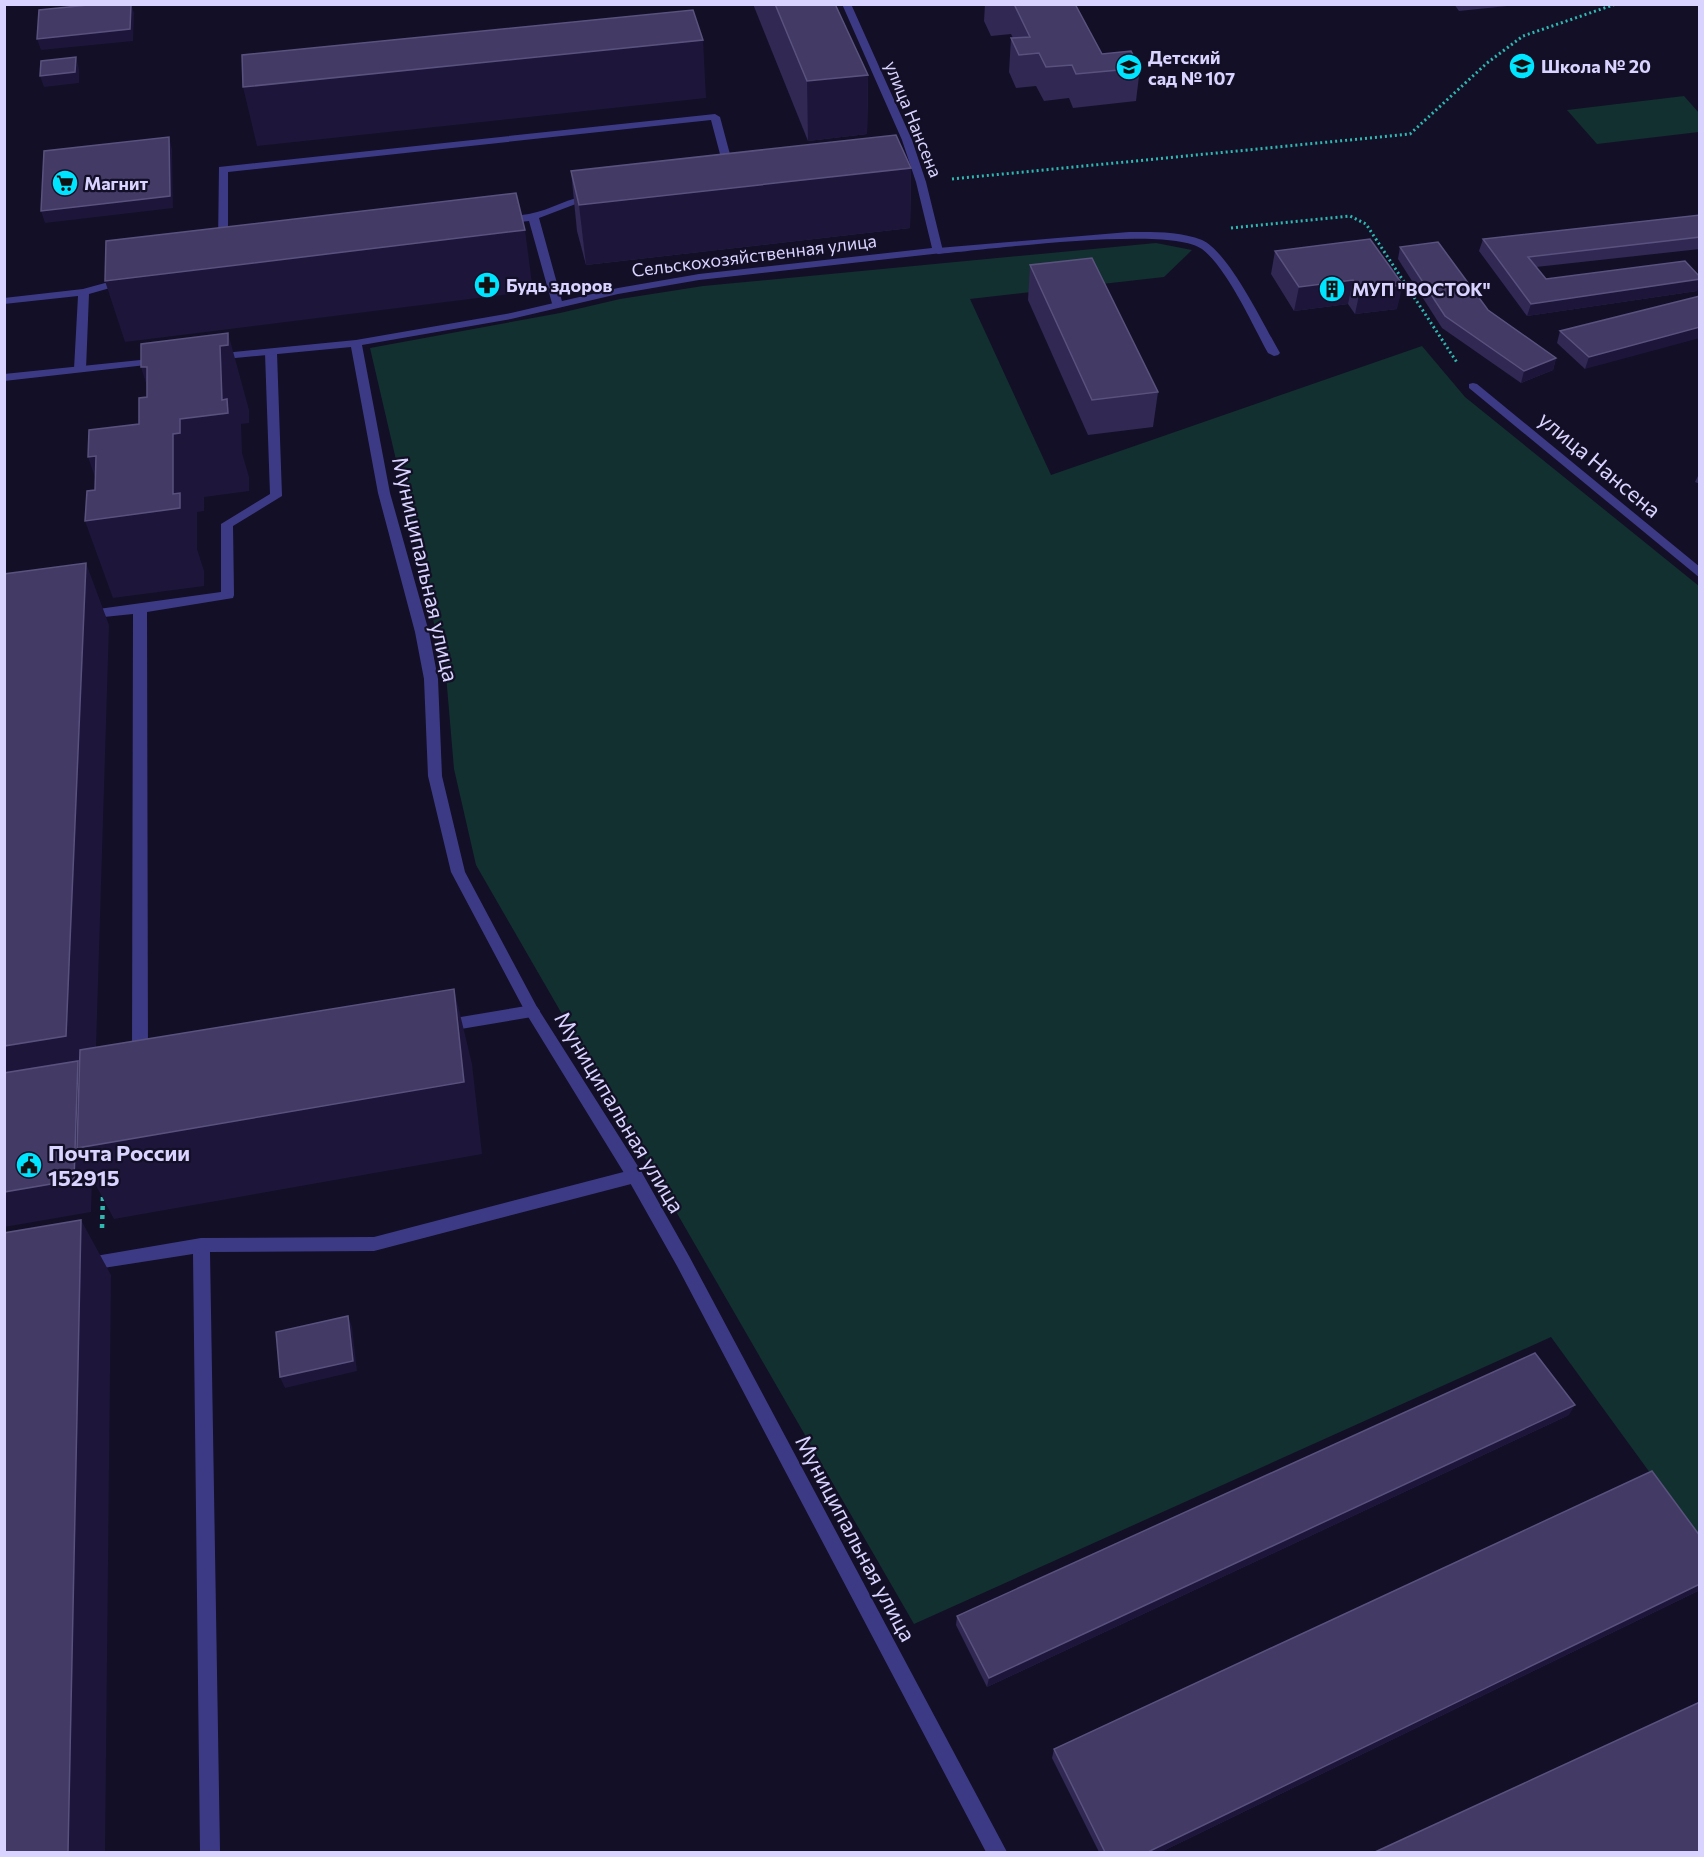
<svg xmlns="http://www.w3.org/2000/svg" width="1704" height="1857" viewBox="0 0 1704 1857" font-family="Commissioner,sans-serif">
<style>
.green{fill:#12302f}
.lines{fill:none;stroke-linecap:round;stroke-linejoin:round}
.path-far1{stroke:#2fb8b0;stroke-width:3;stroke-dasharray:2 3;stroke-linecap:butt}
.path{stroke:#2fb8b0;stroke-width:4.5;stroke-dasharray:4 5;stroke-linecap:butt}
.lane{fill:#3d3a85;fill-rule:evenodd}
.street{fill:#3d3a85;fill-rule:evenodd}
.wall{fill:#312854}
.shaded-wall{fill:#1d163a}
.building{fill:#433a66;stroke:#5a527e;stroke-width:1.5}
.labels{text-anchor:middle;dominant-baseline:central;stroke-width:4.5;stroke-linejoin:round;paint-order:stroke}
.far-poi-label{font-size:18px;font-weight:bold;fill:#d9d4ff;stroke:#130f26;text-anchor:start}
.far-street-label{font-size:18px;fill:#d9d4ff;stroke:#130f26}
.street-label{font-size:22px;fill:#d9d4ff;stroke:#130f26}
.poi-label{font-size:22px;font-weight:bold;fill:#d9d4ff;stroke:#130f26;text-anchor:start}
</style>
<rect width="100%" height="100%" fill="#130f26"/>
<g class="green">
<polygon points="1684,96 1699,113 1699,132 1597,144 1567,110"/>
<polygon points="1156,243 1192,250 1164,277 970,299 1051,475 1422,346 1465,397 1699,586 1699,1540 1551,1337 914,1624 476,865 454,769 446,675 370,348 560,313 620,299 703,286"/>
</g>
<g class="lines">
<g class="path-far1">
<polyline points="952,179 1410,134 1487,63 1523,36 1616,4"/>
<polyline points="1231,228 1350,216 1366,224 1458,364"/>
</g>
<polyline class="path" points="102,1228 103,1196"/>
<g class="lane">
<polygon points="715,114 720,117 735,173 734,175 725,173 711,120 228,172 228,246 223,249 218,246 219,167"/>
<path d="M592 195 596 196V200L581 202 539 218 563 305 557 308 553 307 529 221 502 224 497 221C505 215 518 216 529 214 551 210 569 197 592 195Z"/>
<path d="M1129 232C1153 232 1179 231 1202 240 1229 252 1264 326 1280 353L1278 355 1274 356 1268 353C1252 324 1227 268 1202 249 1169 225 986 250 938 254L933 251 938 248Z"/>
<polygon points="127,277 133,280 131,282 89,294 86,369 80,372 74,369 78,296 4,304 4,298 83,289"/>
<polygon points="271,350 277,353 282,496 233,526 234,595 233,598 147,612 148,1060 146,1065 140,1066 134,1065 132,1060 133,614 84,619 77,615 84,611 221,592 221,524 270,494 265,353"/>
<polygon points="532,1005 537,1007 540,1011 537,1015 532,1017 443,1032 437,1030 435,1026 437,1022 443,1020"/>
<polygon points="635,1169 641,1171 643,1176 641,1181 635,1183 374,1251 210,1252 220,1852 200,1852 193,1254 84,1271 78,1269 75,1264 78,1259 201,1238 374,1237"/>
</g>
<g class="street">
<polygon points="842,4 851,4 912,140 926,182 943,251 942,253 699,280 618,294 511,319 362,345 390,493 429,632 438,679 442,776 465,872 537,1007 641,1171 689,1256 1007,1852 986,1852 677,1266 629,1181 527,1015 451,872 428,776 424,679 415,632 378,493 351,347 214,360 208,357 214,354 356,340 511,313 618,288 699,274 932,248 916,182 902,140"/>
<polygon points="160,358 164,359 164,363 4,381 4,374"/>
<polygon points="1473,383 1477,384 1700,567 1700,578 1469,388 1469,384"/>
</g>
</g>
<g class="wall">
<polygon points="753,4 835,4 868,75 867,134 808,141"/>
<polygon points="985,4 1075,4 1102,54 1140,68 1136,101 1073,108 1069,98 1044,101 1036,86 1016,88 1009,72 1011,38 1013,38 1011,34 991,36 984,21"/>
<polygon points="1454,4 1518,4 1517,5 1459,11"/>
<polygon points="911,168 910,228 586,265 577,231 571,171"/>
<polygon points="1700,215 1700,249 1536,267 1546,279 1697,291 1527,316 1479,251 1483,239"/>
<polygon points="1370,239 1397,309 1355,314 1348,304 1294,311 1271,274 1275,251"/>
<polygon points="1400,247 1556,358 1553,370 1521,383 1442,328 1398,259"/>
<polygon points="1030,265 1158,392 1153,427 1088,435 1028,300"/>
<polygon points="1700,296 1585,369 1557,343 1560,331"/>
<polygon points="1700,472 1700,484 1695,482"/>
<polygon points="1569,1415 987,1687 956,1625 957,1616"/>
<polygon points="1700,1536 1700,1590 1161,1852 1099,1852 1052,1758 1054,1749"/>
</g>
<g class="shaded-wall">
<polygon points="131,4 134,13 133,41 41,50 37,39"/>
<polygon points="703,40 706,98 257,146 243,87"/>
<polygon points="76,57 79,69 79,83 44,87 40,76"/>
<polygon points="868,75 867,134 808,141 807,81"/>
<polygon points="169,137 172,149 173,208 45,223 41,211"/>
<polygon points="911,168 910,228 586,265 579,205"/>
<polygon points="525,230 533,291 125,342 105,281"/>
<polygon points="1700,279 1700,285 1697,291 1527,316 1531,304"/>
<polygon points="1353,280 1348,304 1294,311 1299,287"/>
<polygon points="1403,285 1397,309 1355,314 1360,290"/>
<polygon points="1700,327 1700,338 1585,369 1589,357"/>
<polygon points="228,333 249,410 249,423 241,424 242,453 249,477 249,491 204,497 204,511 197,512 197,549 204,571 204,586 113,598 85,521 109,517 88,457 96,456 173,494 173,434"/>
<polygon points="1556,358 1553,370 1521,383 1524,371"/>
<polygon points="141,367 147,367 165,445"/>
<polygon points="86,563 109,625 93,1145 454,989 472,1064 482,1154 114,1219 92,1178 91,1212 4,1227 4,1046"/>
<polygon points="81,1220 111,1275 105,1852 68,1852"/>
<polygon points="348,1316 352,1327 357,1371 285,1388 280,1377"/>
<polygon points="1575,1405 1569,1415 987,1687 989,1678"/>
<polygon points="1700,1584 1700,1590 1161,1852 1148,1852"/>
</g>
<g class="building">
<polygon points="98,4 131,4 130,29 37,39 39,10"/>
<polygon points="775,4 835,4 868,75 807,81"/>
<polygon points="1014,4 1075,4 1102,54 1131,51 1140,68 1076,74 1072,65 1046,67 1039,53 1019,55 1011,38 1030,37"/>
<polygon points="693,10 703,40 243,87 242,55"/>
<polygon points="76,57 75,72 40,76 41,61"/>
<polygon points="896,135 911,168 579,205 571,171"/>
<polygon points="169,137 170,196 41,211 44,151"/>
<polygon points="516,193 525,230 105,281 106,241"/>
<polygon points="1700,215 1700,237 1528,257 1546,279 1685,261 1700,277 1700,279 1531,304 1483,239"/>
<polygon points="1370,239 1403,285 1360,290 1353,280 1299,287 1275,251"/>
<polygon points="1438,242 1488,310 1556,358 1524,371 1445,316 1400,247"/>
<polygon points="1092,258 1158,392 1092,400 1030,265"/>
<polygon points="1700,296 1700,327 1589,357 1560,331"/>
<polygon points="228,333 228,345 220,346 222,400 227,399 228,413 180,419 180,433 173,434 173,494 180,493 180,508 85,521 87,491 95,490 96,456 88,457 89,430 139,424 139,398 147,397 147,367 141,367 141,344"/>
<polygon points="86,563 66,1036 4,1046 4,574"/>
<polygon points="454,989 464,1082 77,1148 80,1050"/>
<polygon points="78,1061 74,1180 4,1192 4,1073"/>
<polygon points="81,1220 68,1852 4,1852 4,1233"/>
<polygon points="348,1316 353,1361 280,1377 276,1332"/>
<polygon points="1535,1353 1575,1405 989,1678 957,1616"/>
<polygon points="1652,1471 1700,1536 1700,1584 1148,1852 1105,1852 1054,1749"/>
<polygon points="1700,1702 1700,1852 1375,1852"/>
</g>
<defs>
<symbol id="school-disc" viewBox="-11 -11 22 22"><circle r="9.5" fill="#00e5ff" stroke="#130f26"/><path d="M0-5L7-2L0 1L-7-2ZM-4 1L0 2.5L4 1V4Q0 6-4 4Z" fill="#111"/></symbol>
<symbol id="supermarket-disc" viewBox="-11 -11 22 22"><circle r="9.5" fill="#00e5ff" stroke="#130f26"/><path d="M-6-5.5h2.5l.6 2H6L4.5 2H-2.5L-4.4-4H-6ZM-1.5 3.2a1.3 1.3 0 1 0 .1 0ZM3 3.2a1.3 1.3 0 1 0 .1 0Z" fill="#111"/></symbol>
<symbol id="pharmacy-disc" viewBox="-11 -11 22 22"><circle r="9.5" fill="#00e5ff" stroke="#130f26"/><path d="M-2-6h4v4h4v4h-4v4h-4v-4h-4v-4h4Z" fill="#111"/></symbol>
<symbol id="building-disc" viewBox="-11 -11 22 22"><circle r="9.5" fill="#00e5ff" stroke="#130f26"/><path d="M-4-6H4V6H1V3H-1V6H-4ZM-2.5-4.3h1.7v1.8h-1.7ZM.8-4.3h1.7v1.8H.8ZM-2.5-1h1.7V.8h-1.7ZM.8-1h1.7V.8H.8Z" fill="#111"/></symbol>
<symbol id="civic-disc" viewBox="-11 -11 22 22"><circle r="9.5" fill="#00e5ff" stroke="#130f26"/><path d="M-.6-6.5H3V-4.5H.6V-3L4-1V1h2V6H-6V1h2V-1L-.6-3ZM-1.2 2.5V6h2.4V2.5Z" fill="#111"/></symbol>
</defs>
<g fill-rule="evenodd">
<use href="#school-disc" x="1507" y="51" width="30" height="30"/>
<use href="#school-disc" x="1114" y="52" width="30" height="30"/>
<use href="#supermarket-disc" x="50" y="168" width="30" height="30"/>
<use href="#pharmacy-disc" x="472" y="270" width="30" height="30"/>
<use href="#building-disc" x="1317" y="274" width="30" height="30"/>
<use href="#civic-disc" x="14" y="1150" width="30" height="30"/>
</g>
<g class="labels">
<g class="far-poi-label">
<text x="1148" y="57">Детский<tspan x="1148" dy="21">сад № 107</tspan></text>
<text x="1541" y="66">Школа № 20</text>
<text x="84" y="183">Магнит</text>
<text x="506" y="285">Будь здоров</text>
<text x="1352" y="289">МУП "ВОСТОК"</text>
</g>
<g class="far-street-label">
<text transform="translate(914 119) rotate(68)">улица Нансена</text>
<text transform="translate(754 255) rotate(-7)">Сельскохозяйственная улица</text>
</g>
<g class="street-label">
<text transform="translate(1600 464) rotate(40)">улица Нансена</text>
<text transform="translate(426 569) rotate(77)">Муниципальная улица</text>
<text transform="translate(620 1112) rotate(59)">Муниципальная улица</text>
<text transform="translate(856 1538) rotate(62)">Муниципальная улица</text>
</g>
<g class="poi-label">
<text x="48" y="1152">Почта России<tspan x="48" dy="25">152915</tspan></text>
</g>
</g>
<rect width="1704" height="1857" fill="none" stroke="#d9d4ff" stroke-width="12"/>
</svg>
